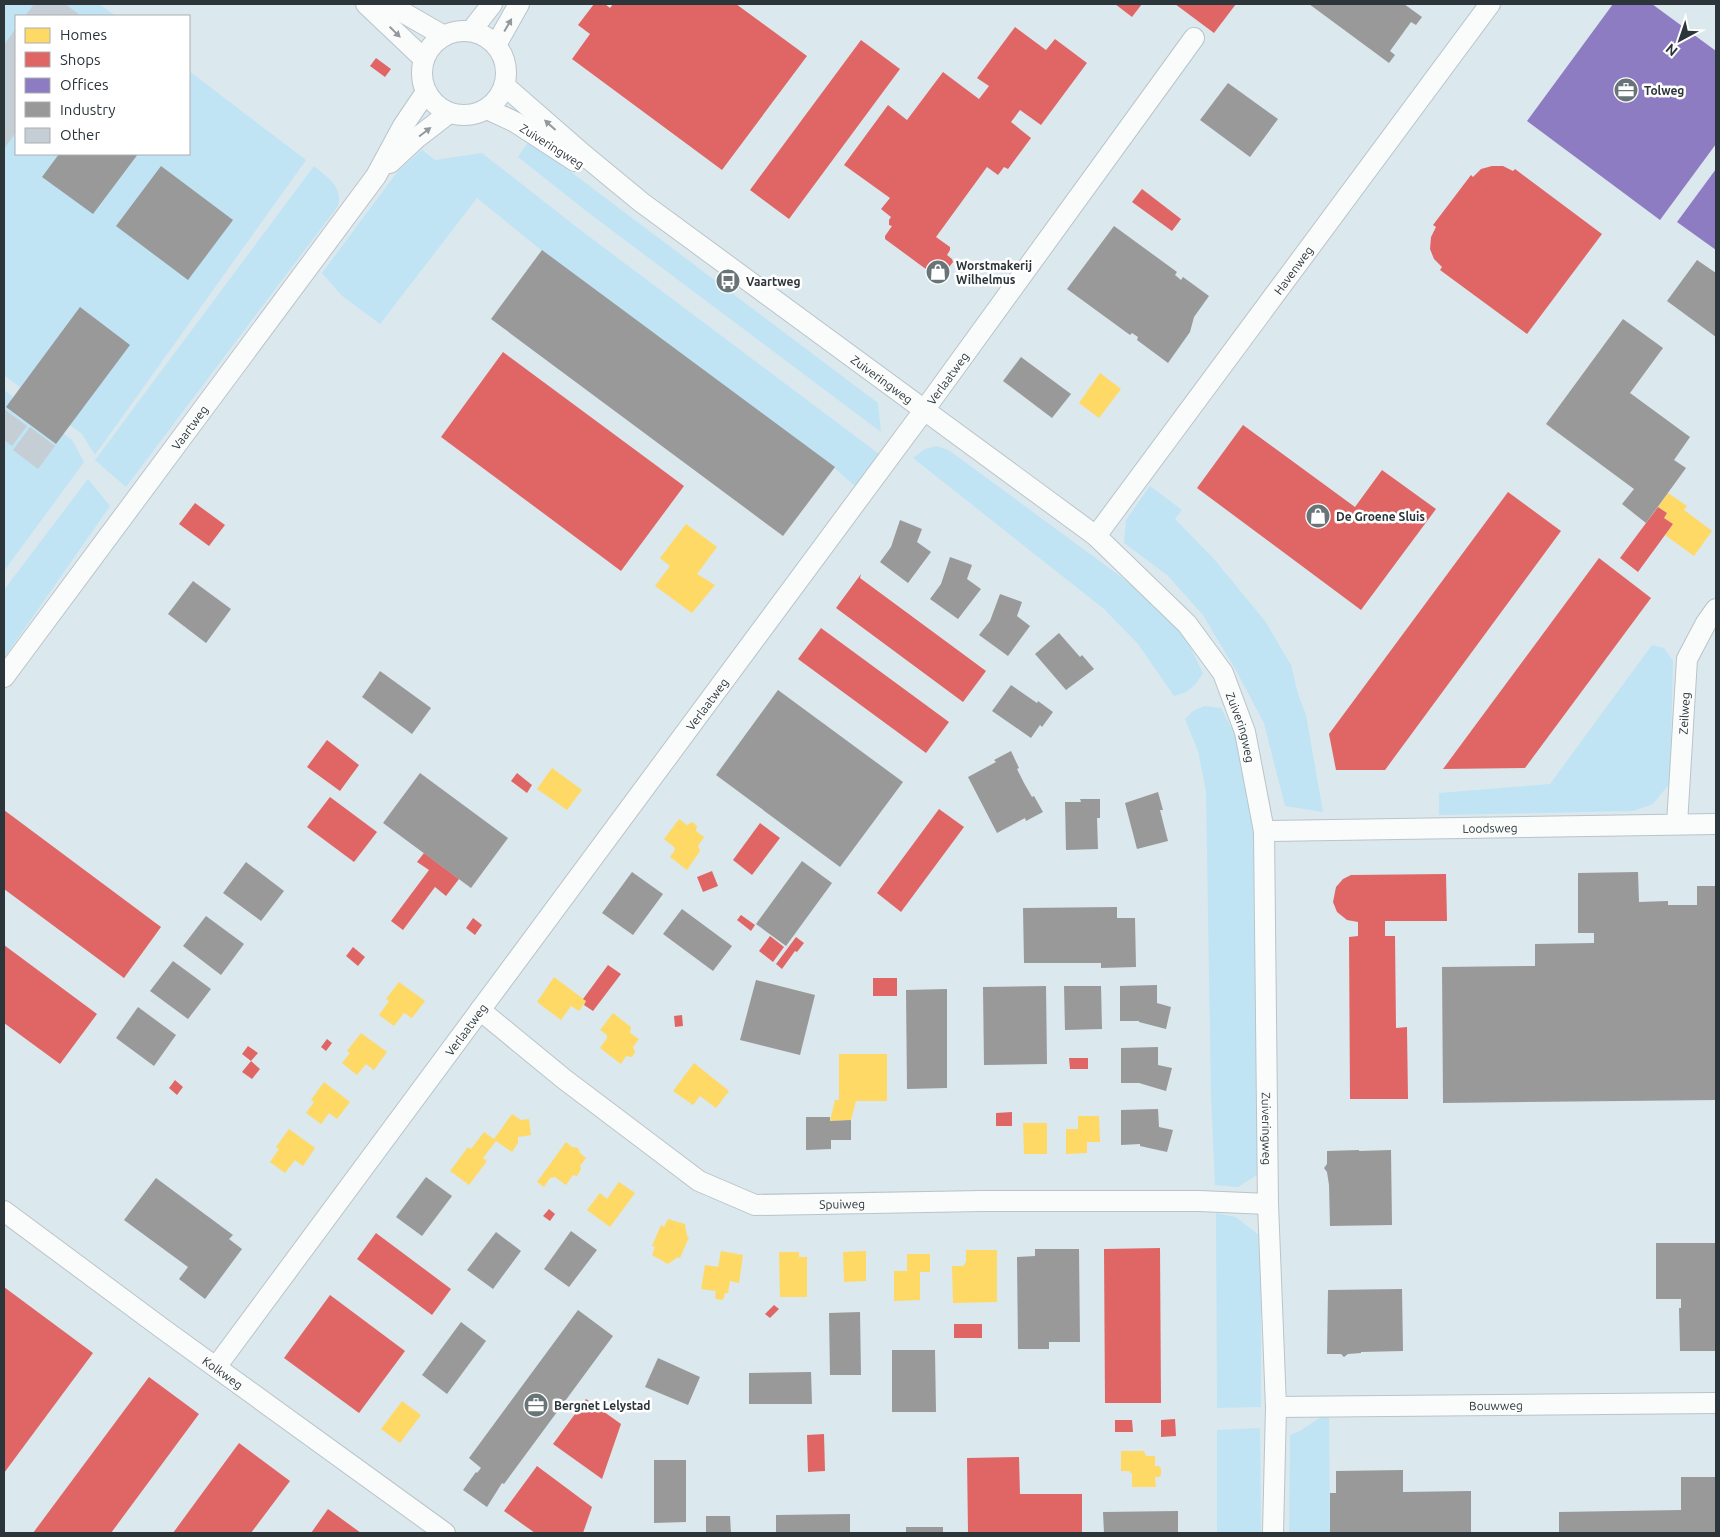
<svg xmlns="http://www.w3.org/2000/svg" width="1720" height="1537" viewBox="0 0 1720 1537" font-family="Ubuntu,sans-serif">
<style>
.green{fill:#c0e4f4}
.homes{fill:#ffd966}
.shops{fill:#e06666}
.offices{fill:#8e7cc3}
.industry{fill:#999}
.building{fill:#c5ced4}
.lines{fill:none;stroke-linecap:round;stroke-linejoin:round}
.minor-casing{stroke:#bac4c9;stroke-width:22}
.minor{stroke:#fafcfc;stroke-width:20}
.oneway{fill:#93989a}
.labels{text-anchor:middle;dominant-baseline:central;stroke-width:5;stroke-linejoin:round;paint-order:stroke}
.poi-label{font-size:12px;font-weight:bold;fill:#2c3539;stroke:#fff;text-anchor:start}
.street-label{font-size:12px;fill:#2c3539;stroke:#fff}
</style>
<rect width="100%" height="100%" fill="#dbe8ee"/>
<g class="green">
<polygon points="4,4 99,4 116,16 16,16 16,154 189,154 189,71 306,160 95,455 82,434 4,375"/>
<polygon points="529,141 555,160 878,403 881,432 590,214 518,157"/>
<polygon points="422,150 435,160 482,153 579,229 879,454 855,486 834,468 834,467 541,250 477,198 380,324 341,295 322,273 398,171"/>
<path d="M314 166C328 178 343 186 338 206L126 487 95 460Z"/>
<polygon points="4,390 72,440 84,462 4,571"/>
<path d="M937 446 950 451 1120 576 1144 596 1182 630 1203 673C1194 687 1190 692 1174 696L1138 644 1104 609 913 458 925 449Z"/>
<polygon points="88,479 110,506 4,658 4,590"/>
<polygon points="1150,486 1182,510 1175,519 1214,559 1265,621 1291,665 1298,694 1306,715 1323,812 1285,806 1264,723 1238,674 1203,615 1167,575 1124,543 1126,520"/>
<polygon points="1652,645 1664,648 1673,661 1670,783 1653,804 1633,811 1439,815 1439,793 1550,784"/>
<polygon points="1204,706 1221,708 1236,737 1254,811 1260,1173 1238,1187 1215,1185 1211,1097 1206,791 1198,751 1185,719 1193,711"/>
<polygon points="1216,1213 1236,1217 1261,1237 1261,1407 1217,1408"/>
<polygon points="1321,1417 1329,1417 1330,1533 1289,1533 1290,1435 1300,1431"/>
<polygon points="1260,1428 1261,1533 1217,1533 1217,1430"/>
</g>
<g class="homes">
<polygon points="1100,373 1121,389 1099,418 1079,403"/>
<polygon points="1668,493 1687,506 1684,510 1712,531 1694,556 1665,535 1673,524 1664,518 1667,513 1658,507"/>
<polygon points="686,524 717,547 697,574 715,585 692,613 655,586 670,566 660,558"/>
<polygon points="552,768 582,790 567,810 537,789"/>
<polygon points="679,819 687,825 692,822 697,826 696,831 704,837 698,846 700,851 687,870 670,857 675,850 674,847 664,839"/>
<polygon points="554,977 586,1001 579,1011 571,1006 561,1020 537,1002"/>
<polygon points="399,982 425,1001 412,1018 404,1013 394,1026 379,1015 389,1001 386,999"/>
<polygon points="613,1013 631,1027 630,1033 639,1039 633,1047 635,1052 632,1057 626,1056 621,1064 600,1048 607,1038 607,1035 600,1030"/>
<polygon points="361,1033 387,1052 374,1070 366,1064 357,1075 342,1063 350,1053 347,1051"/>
<polygon points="839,1054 887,1054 887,1101 856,1101 851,1120 830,1121 835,1100 839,1100"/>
<polygon points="694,1063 729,1091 716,1108 700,1096 693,1105 673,1091"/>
<polygon points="324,1082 350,1102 337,1119 329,1113 321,1124 306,1113 314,1102 311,1100"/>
<polygon points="512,1114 521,1120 529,1119 531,1135 518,1137 518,1143 512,1152 496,1141 483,1158 487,1161 469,1185 450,1171 468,1147 471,1149 484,1132 494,1139"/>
<polygon points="1078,1116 1099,1116 1100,1142 1087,1142 1087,1153 1066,1154 1066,1129 1078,1129"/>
<polygon points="1023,1123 1047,1123 1047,1154 1024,1154"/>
<polygon points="289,1129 315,1148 303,1166 295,1160 285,1173 270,1162 279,1149 276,1147"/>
<polygon points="566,1142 572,1147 578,1148 580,1153 586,1158 580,1166 581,1169 577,1176 573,1175 566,1185 555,1177 550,1178 544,1187 537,1182"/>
<polygon points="619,1182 635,1193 610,1227 587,1210 600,1193 607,1199"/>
<polygon points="668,1219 685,1224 687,1236 689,1237 680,1258 678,1257 668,1264 652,1255 655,1247 652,1246 661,1225 664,1227"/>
<polygon points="966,1250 997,1250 997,1302 953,1303 952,1266 963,1266 966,1262"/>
<polygon points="721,1251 743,1255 739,1283 730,1281 728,1293 725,1293 724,1298 722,1300 716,1299 715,1296 716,1291 701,1289 705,1265 718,1267"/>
<polygon points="866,1251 866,1281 844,1282 843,1252"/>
<polygon points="779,1252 799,1252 799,1257 807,1257 807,1297 780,1297"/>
<polygon points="907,1254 930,1254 930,1272 920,1272 920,1300 894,1301 894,1271 907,1271"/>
<polygon points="402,1401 421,1415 400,1443 381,1429"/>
<polygon points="1121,1451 1144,1451 1146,1456 1155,1456 1155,1466 1159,1466 1161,1469 1161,1475 1159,1477 1155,1477 1156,1487 1132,1487 1132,1474 1129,1471 1121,1471"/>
</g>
<g class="shops">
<polygon points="594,4 605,4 610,8 613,4 736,4 807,56 722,170 572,59 590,34 578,25"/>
<polygon points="1115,4 1142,4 1132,17"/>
<polygon points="1175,4 1236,4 1214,33"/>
<polygon points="1015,27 1046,50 1055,39 1087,63 1041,125 1020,110 1011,122 1031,138 1008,169 1004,167 998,175 987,167 936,237 950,247 950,250 947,255 952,259 953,262 941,278 938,278 885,239 885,236 892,226 889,225 889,220 891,217 881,209 890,198 844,165 888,105 907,120 943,72 979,99 989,86 977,78"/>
<polygon points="861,40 900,69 789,219 750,190"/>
<polygon points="376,58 391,69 385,77 370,66"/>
<polygon points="1492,166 1503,166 1513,171 1515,169 1602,234 1527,334 1440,270 1442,267 1434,259 1430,249 1431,237 1436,227 1433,225 1471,175 1473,177 1481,169"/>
<polygon points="1142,189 1181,219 1172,231 1132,202"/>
<polygon points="503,352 684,486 621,571 441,437"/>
<polygon points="1243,425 1355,507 1382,470 1436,509 1361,610 1197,488"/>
<polygon points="1508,492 1561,531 1385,770 1336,770 1329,734"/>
<polygon points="195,503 225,525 209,546 179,524"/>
<polygon points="1658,507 1667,513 1664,518 1673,524 1638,572 1620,558"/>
<polygon points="1599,558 1651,598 1525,768 1443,769"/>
<polygon points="861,574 860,578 986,671 963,702 836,608"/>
<polygon points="821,628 949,722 926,753 798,659"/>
<polygon points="327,740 359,765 340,791 307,767"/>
<polygon points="517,773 532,785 527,793 511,781"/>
<polygon points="330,797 377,832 354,862 307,827"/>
<polygon points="939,809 964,827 901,912 877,893"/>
<polygon points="4,810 161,927 124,978 4,889"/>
<polygon points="760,823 780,838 752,875 733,860"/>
<polygon points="424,853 459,879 446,896 435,887 403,930 391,921 429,870 417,862"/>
<polygon points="712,871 718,886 703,892 697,877"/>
<polygon points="1446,874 1447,921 1385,921 1385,936 1395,936 1396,1028 1407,1027 1408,1099 1350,1099 1349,937 1358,936 1358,922 1347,920 1337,912 1333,902 1336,887 1343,879 1351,875"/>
<polygon points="741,915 755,925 751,931 737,920"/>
<polygon points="473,918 482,925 475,935 466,928"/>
<polygon points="770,936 784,947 773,962 759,951"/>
<polygon points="796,937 804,943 797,952 795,951 782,969 776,964"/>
<polygon points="4,945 97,1014 60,1064 4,1023"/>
<polygon points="353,947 365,957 358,966 346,956"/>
<polygon points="608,965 621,974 593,1011 584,1005 586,1001 583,999"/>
<rect x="873" y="978" width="24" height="18"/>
<polygon points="682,1015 683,1026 675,1027 674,1016"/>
<polygon points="327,1039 332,1043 326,1051 321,1047"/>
<polygon points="248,1046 258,1053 251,1061 242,1054"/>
<polygon points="1069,1058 1088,1058 1088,1069 1070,1069"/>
<polygon points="251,1061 260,1069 252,1079 242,1072"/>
<polygon points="175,1080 183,1087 177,1095 169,1088"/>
<polygon points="1012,1112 1012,1126 996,1126 996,1113"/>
<polygon points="549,1209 555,1214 550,1221 543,1216"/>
<polygon points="376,1233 451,1289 432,1315 357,1259"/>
<polygon points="1160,1248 1161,1403 1105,1403 1104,1249"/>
<polygon points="4,1287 93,1353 4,1473"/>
<polygon points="330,1295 405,1351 359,1413 284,1358"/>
<polygon points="774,1305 779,1309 770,1318 765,1314"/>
<rect x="954" y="1324" width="28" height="14"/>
<polygon points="149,1377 199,1414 111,1533 33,1533"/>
<polygon points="586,1399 621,1424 602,1479 553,1444"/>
<polygon points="1175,1419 1176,1436 1161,1437 1161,1420"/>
<polygon points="1115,1420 1132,1420 1133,1432 1115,1432"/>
<polygon points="824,1434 825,1471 808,1472 807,1435"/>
<polygon points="239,1443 290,1481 251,1533 173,1533"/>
<polygon points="1019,1457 1020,1494 1082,1494 1082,1533 968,1533 967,1458"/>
<polygon points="537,1466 592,1507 583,1533 535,1533 504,1511"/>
<polygon points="328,1509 361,1533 311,1533"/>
</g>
<g class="offices">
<polygon points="1613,4 1652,4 1716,51 1716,144 1660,220 1527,121"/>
<polygon points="1716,169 1716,250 1677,222"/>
</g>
<g class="industry">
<polygon points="1309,4 1404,4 1422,17 1416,25 1411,22 1390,51 1395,55 1389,63"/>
<polygon points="1228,83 1278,119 1250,157 1200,120"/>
<polygon points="59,154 138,154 93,214 42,177"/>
<polygon points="161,166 233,220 188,280 116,226"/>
<polygon points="1114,226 1177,272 1175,275 1181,280 1183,277 1209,296 1194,317 1190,332 1168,363 1137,340 1138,337 1132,333 1130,335 1067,289"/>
<polygon points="542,250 835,467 783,536 491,319"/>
<polygon points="1697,260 1716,273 1716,337 1667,301"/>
<polygon points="80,307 130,345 56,444 6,407"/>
<polygon points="1623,319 1663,348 1630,393 1690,437 1674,460 1686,468 1646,523 1622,504 1634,489 1546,424"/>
<polygon points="1021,357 1071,394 1052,418 1003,381"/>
<polygon points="900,520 922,529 917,542 931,552 908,583 880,562 891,547"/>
<polygon points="950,557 972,565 967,579 981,589 958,619 930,599 941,584"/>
<polygon points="193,581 231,609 206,643 168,614"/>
<polygon points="1000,594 1022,602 1017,616 1030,626 1008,656 979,635 990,621"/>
<polygon points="1059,633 1080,657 1082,655 1094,669 1066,690 1035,654"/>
<polygon points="380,671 431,708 412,734 362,697"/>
<polygon points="1011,685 1037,703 1038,701 1053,712 1042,727 1040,725 1031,738 992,711"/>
<polygon points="778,690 903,782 840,867 716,775"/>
<polygon points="1011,751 1019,768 1017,769 1024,783 1032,797 1034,796 1043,812 1026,821 1025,818 997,833 968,777 996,762 994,760"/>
<polygon points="420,773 508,838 471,888 383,823"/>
<polygon points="1158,792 1163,810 1160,810 1168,841 1137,849 1125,803"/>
<polygon points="1080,799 1100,799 1100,818 1097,818 1098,849 1066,850 1065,802 1081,802"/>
<polygon points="802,861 832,883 786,946 756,924"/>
<polygon points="246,862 284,891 261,921 223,893"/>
<polygon points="632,872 663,894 633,935 602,913"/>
<polygon points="1638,872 1639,902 1668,901 1668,905 1697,905 1697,886 1716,886 1716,1100 1443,1103 1442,967 1535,966 1535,944 1594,943 1594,933 1578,933 1578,873"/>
<polygon points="1117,907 1117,918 1135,918 1136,967 1101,968 1101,963 1024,963 1023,908"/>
<polygon points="682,909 732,946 713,971 663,934"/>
<polygon points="206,916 244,944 221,975 183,946"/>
<polygon points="173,961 211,989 188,1019 150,991"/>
<polygon points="756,980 815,995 800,1055 740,1040"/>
<polygon points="1157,985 1157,1003 1171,1007 1166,1029 1139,1022 1139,1021 1120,1021 1120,986"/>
<polygon points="1046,986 1047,1064 984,1065 983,987"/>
<polygon points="1064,986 1101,986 1102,1029 1065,1030"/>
<polygon points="947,989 947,1088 907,1089 906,990"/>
<polygon points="138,1007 176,1035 154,1066 116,1038"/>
<polygon points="1158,1047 1158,1065 1172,1068 1166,1091 1139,1083 1121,1083 1121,1048"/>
<polygon points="1158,1109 1159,1127 1173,1130 1167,1152 1140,1146 1140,1144 1121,1145 1121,1110"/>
<polygon points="806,1117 830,1117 830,1121 851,1120 851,1140 831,1140 831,1149 806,1150"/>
<polygon points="1359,1150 1359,1151 1391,1150 1392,1225 1330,1226 1329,1185 1327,1172 1324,1168 1327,1164 1327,1151"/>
<polygon points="426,1177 452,1196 422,1236 396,1217"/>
<polygon points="156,1178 233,1235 229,1239 242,1249 205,1299 179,1279 188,1267 124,1220"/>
<polygon points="571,1231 597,1250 569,1287 544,1269"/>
<polygon points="496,1232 521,1251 493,1289 467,1270"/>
<polygon points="1656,1243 1716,1243 1716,1351 1680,1351 1679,1308 1681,1308 1681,1299 1656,1299"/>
<polygon points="1035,1249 1079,1249 1080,1342 1049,1342 1049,1349 1018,1349 1017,1257 1035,1256"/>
<polygon points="1402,1289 1403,1351 1361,1352 1361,1353 1348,1354 1344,1357 1341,1354 1327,1354 1328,1290"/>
<polygon points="578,1310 613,1336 504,1484 502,1483 487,1507 463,1490 476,1472 477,1473 481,1468 469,1458"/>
<polygon points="860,1312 861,1375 830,1375 829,1313"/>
<polygon points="461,1322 486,1341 447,1394 422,1375"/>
<polygon points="892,1350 935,1350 936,1412 892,1412"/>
<polygon points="658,1358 700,1377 688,1405 645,1387"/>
<polygon points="811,1372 812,1404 749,1404 749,1373"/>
<polygon points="654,1460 686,1460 686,1522 654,1523"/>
<polygon points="1403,1470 1403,1492 1471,1491 1471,1533 1330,1533 1330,1493 1336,1493 1336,1471"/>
<polygon points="1681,1477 1716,1477 1716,1533 1559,1533 1559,1512 1681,1510"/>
<polygon points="1178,1511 1178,1533 1104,1533 1103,1512"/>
<polygon points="850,1514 850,1533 776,1533 776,1515"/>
<polygon points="706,1516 730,1516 731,1533 706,1533"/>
<rect x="906" y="1527" width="37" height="6"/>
</g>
<g class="building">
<polygon points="34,4 65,4 81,16 25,16"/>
<polygon points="16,28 16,132 4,149 4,45"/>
<polygon points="4,409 27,426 12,446 4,440"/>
<polygon points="30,427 55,446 38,469 13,450"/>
</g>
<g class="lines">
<defs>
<g id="minor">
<polyline points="366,4 424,59"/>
<polyline points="384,4 404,13 444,36"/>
<circle cx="464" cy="73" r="42"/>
<polyline points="471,31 492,4"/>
<polyline points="496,45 519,4"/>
<path id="s1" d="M505 86 584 155 641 202 1096 536 1187 624 1223 673 1245 732 1264 831 1268 1204 1276 1407 1273 1533"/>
<polyline points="487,109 515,122 575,161"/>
<polyline points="390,163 418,137 449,113"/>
<path id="s2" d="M1096 536 1490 4"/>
<path id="s3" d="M4 677 376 176 403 126 426 92"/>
<path id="s4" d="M1677 824 1687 659 1706 623 1716 609"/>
<path id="s5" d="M1264 831 1716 824"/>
<path id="s6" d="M480 1010 564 1079 699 1181 755 1205 982 1201H1199L1268 1204"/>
<path id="s7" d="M4 1211 163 1329 445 1533"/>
<path id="s8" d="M216 1367 925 409 1194 38"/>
<path id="s9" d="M1276 1407 1716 1403"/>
</g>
</defs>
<use href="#minor" class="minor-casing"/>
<use href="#minor" class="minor"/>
</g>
<defs><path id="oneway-solid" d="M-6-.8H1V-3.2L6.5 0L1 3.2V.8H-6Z" transform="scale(1.25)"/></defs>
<g class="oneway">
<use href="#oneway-solid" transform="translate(508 25) rotate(-60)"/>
<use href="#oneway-solid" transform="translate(395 32) rotate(44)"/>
<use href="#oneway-solid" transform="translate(550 125) rotate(-138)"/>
<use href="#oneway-solid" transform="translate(425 132) rotate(-37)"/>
</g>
<defs>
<symbol id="office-disc" viewBox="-11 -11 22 22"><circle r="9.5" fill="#697478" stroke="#fff"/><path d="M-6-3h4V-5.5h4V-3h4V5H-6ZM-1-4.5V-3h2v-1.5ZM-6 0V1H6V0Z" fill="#fff"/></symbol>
<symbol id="shop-disc" viewBox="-11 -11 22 22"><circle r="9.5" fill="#697478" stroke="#fff"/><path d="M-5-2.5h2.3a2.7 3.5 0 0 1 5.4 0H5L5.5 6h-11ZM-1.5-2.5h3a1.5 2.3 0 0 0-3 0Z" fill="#fff"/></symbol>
<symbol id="bus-disc" viewBox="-11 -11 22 22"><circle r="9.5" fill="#697478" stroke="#fff"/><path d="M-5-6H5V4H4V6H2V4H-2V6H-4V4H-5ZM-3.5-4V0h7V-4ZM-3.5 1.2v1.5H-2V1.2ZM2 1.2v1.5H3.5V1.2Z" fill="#fff"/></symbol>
</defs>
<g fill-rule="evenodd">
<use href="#office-disc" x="1612" y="76" width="28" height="28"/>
<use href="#shop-disc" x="924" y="258" width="28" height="28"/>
<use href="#bus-disc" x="714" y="267" width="28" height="28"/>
<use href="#shop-disc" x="1304" y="502" width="28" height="28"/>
<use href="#office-disc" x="522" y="1391" width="28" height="28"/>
</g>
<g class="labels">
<g class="poi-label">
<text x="1644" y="90">Tolweg</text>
<text x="956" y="265">Worstmakerij<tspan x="956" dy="14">Wilhelmus</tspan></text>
<text x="746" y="281">Vaartweg</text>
<text x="1336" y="516">De Groene Sluis</text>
<text x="554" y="1405">Bergnet Lelystad</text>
</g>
<g class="street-label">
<text transform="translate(552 146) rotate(32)">Zuiveringweg</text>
<text stroke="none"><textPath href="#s2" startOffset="331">Havenweg</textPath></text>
<text stroke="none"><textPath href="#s1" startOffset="478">Zuiveringweg</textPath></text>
<text stroke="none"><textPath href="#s8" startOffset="1230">Verlaatweg</textPath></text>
<text stroke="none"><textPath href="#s3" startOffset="311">Vaartweg</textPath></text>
<text stroke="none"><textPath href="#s8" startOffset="825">Verlaatweg</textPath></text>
<text stroke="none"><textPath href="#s4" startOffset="111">Zeilweg</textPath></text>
<text stroke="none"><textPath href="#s1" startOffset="988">Zuiveringweg</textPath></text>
<text stroke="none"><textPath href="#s5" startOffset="226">Loodsweg</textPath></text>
<text stroke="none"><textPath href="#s8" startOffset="420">Verlaatweg</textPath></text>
<text stroke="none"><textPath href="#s1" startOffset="1392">Zuiveringweg</textPath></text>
<text stroke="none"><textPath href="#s6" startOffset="426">Spuiweg</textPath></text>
<text stroke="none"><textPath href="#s7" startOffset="272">Kolkweg</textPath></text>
<text stroke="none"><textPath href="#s9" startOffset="220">Bouwweg</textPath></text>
</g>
</g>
<rect width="1720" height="1537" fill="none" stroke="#2c3539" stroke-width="10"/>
<rect x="15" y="15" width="175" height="140" fill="#ffffff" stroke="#abaeb0"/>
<rect x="25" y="28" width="25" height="15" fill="#ffd966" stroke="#abaeb0"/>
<text x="60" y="40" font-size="15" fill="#2c3539">Homes</text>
<rect x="25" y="52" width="25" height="15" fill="#e06666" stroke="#abaeb0"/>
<text x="60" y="65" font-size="15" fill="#2c3539">Shops</text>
<rect x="25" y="78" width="25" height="15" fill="#8e7cc3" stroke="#abaeb0"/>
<text x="60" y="90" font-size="15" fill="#2c3539">Offices</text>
<rect x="25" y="102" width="25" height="15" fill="#999999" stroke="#abaeb0"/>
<text x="60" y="115" font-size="15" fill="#2c3539">Industry</text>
<rect x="25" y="128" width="25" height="15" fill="#c5ced4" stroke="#abaeb0"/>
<text x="60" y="140" font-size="15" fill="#2c3539">Other</text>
<g transform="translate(1680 40) rotate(220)" stroke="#ffffff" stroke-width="4" paint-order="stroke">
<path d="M0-4L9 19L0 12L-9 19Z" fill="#2c3539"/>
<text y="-8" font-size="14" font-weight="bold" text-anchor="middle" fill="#2c3539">N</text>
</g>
</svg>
